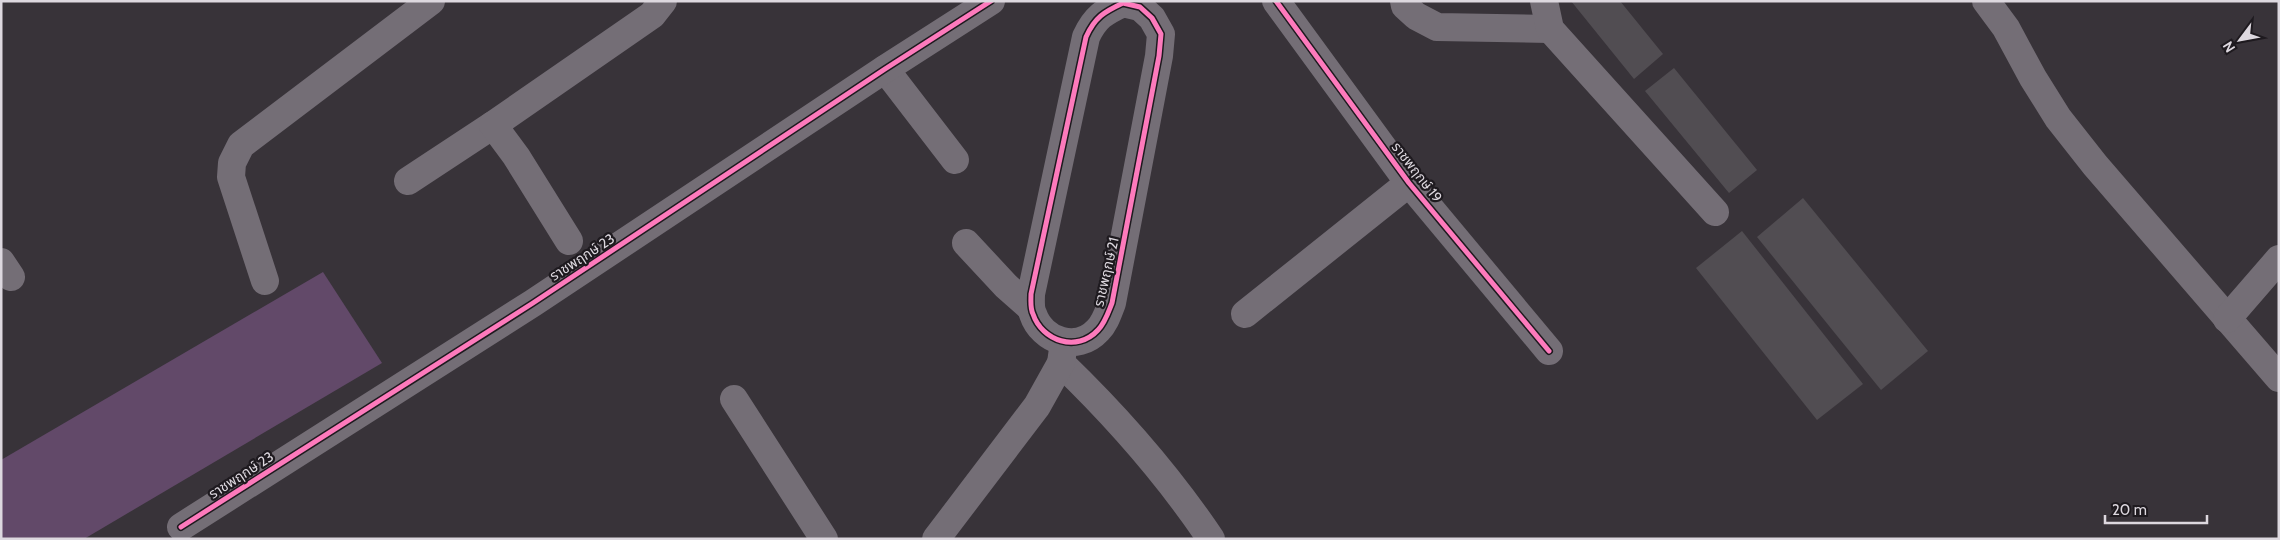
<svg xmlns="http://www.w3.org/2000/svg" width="2280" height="540" viewBox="0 0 2280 540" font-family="Cabin,'Noto Sans Thai',sans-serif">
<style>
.green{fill:#624969}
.building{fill:#514d52}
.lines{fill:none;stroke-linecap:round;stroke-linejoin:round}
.minor{stroke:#746e76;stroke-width:28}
.cycleway-casing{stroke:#1e1a1f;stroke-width:8}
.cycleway{stroke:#fd7abc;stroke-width:5}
.labels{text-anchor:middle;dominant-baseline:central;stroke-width:4.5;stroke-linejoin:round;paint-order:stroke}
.street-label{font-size:14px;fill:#ddd8df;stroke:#1e1a1f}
</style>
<rect width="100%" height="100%" fill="#383339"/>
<polygon class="green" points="323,272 382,363 84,539 1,539 1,460"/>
<g class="building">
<polygon points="1571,1 1620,1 1663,54 1634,79"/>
<polygon points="1674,68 1757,170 1729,193 1645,91"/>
<polygon points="1803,198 1928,351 1881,390 1757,237"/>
<polygon points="1742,231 1863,384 1817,420 1696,268"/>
</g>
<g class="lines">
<g class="minor">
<polyline points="1276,1 1409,183 1549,351"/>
<polyline points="1404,1 1405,6 1416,16 1437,27 1550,29"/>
<polyline points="1544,1 1550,29 1715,212"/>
<polyline points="1986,1 2006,28 2033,78 2058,118 2095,165 2279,378"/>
<path d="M1123 3 1140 7 1152 18 1161 34 1159 56 1112 303C1108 313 1105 323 1098 330 1077 353 1042 341 1033 314 1030 308 1031 301 1031 294L1086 37C1095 17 1104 12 1123 3Z"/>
<polyline points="885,69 955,160"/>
<polyline points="408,181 493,125"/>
<polyline points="569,241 516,156 493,125 652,15 663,1"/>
<polyline points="966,243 1006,286 1031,308"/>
<polyline points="1,262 11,277"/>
<polyline points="265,281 231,177 232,163 241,145 431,1"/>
<polyline points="1245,314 1409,183"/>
<polyline points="2227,319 2279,259"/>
<path d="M1061 363C1117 417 1168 475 1211 539"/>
<polyline points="734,399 824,539"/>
<polyline points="181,527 533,303 885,69 991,1"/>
<polyline points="936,539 1037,406 1061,363 1064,342"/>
</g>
<defs>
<g id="cycleway">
<polyline points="1276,1 1409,183 1549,351"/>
<path d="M1123 3 1140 7 1152 18 1161 34 1159 56 1112 303C1108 313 1105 323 1098 330 1077 353 1042 341 1033 314 1030 308 1031 301 1031 294L1086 37C1095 17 1104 12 1123 3Z"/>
<polyline points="181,527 533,303 885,69 991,1"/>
</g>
</defs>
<use href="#cycleway" class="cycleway-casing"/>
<use href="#cycleway" class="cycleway"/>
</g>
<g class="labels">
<g class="street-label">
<text transform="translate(1417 172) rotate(52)">ราชพฤกษ์ 19</text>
<text transform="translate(582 257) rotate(-33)">ราชพฤกษ์ 23</text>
<text transform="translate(1106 272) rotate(-77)">ราชพฤกษ์ 21</text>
<text transform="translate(241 475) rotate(-33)">ราชพฤกษ์ 23</text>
</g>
</g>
<rect width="2280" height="540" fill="none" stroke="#ddd8df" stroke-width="5"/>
<g transform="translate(2240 40) rotate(238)" stroke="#1e1a1f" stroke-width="4" paint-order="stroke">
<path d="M0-4L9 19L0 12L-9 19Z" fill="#ddd8df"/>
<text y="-8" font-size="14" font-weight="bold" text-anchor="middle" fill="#ddd8df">N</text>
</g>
<path d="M2105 515v8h102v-8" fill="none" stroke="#ddd8df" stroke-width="2.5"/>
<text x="2112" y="515" font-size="15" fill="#ddd8df" stroke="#1e1a1f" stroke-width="4" paint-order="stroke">20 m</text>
</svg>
